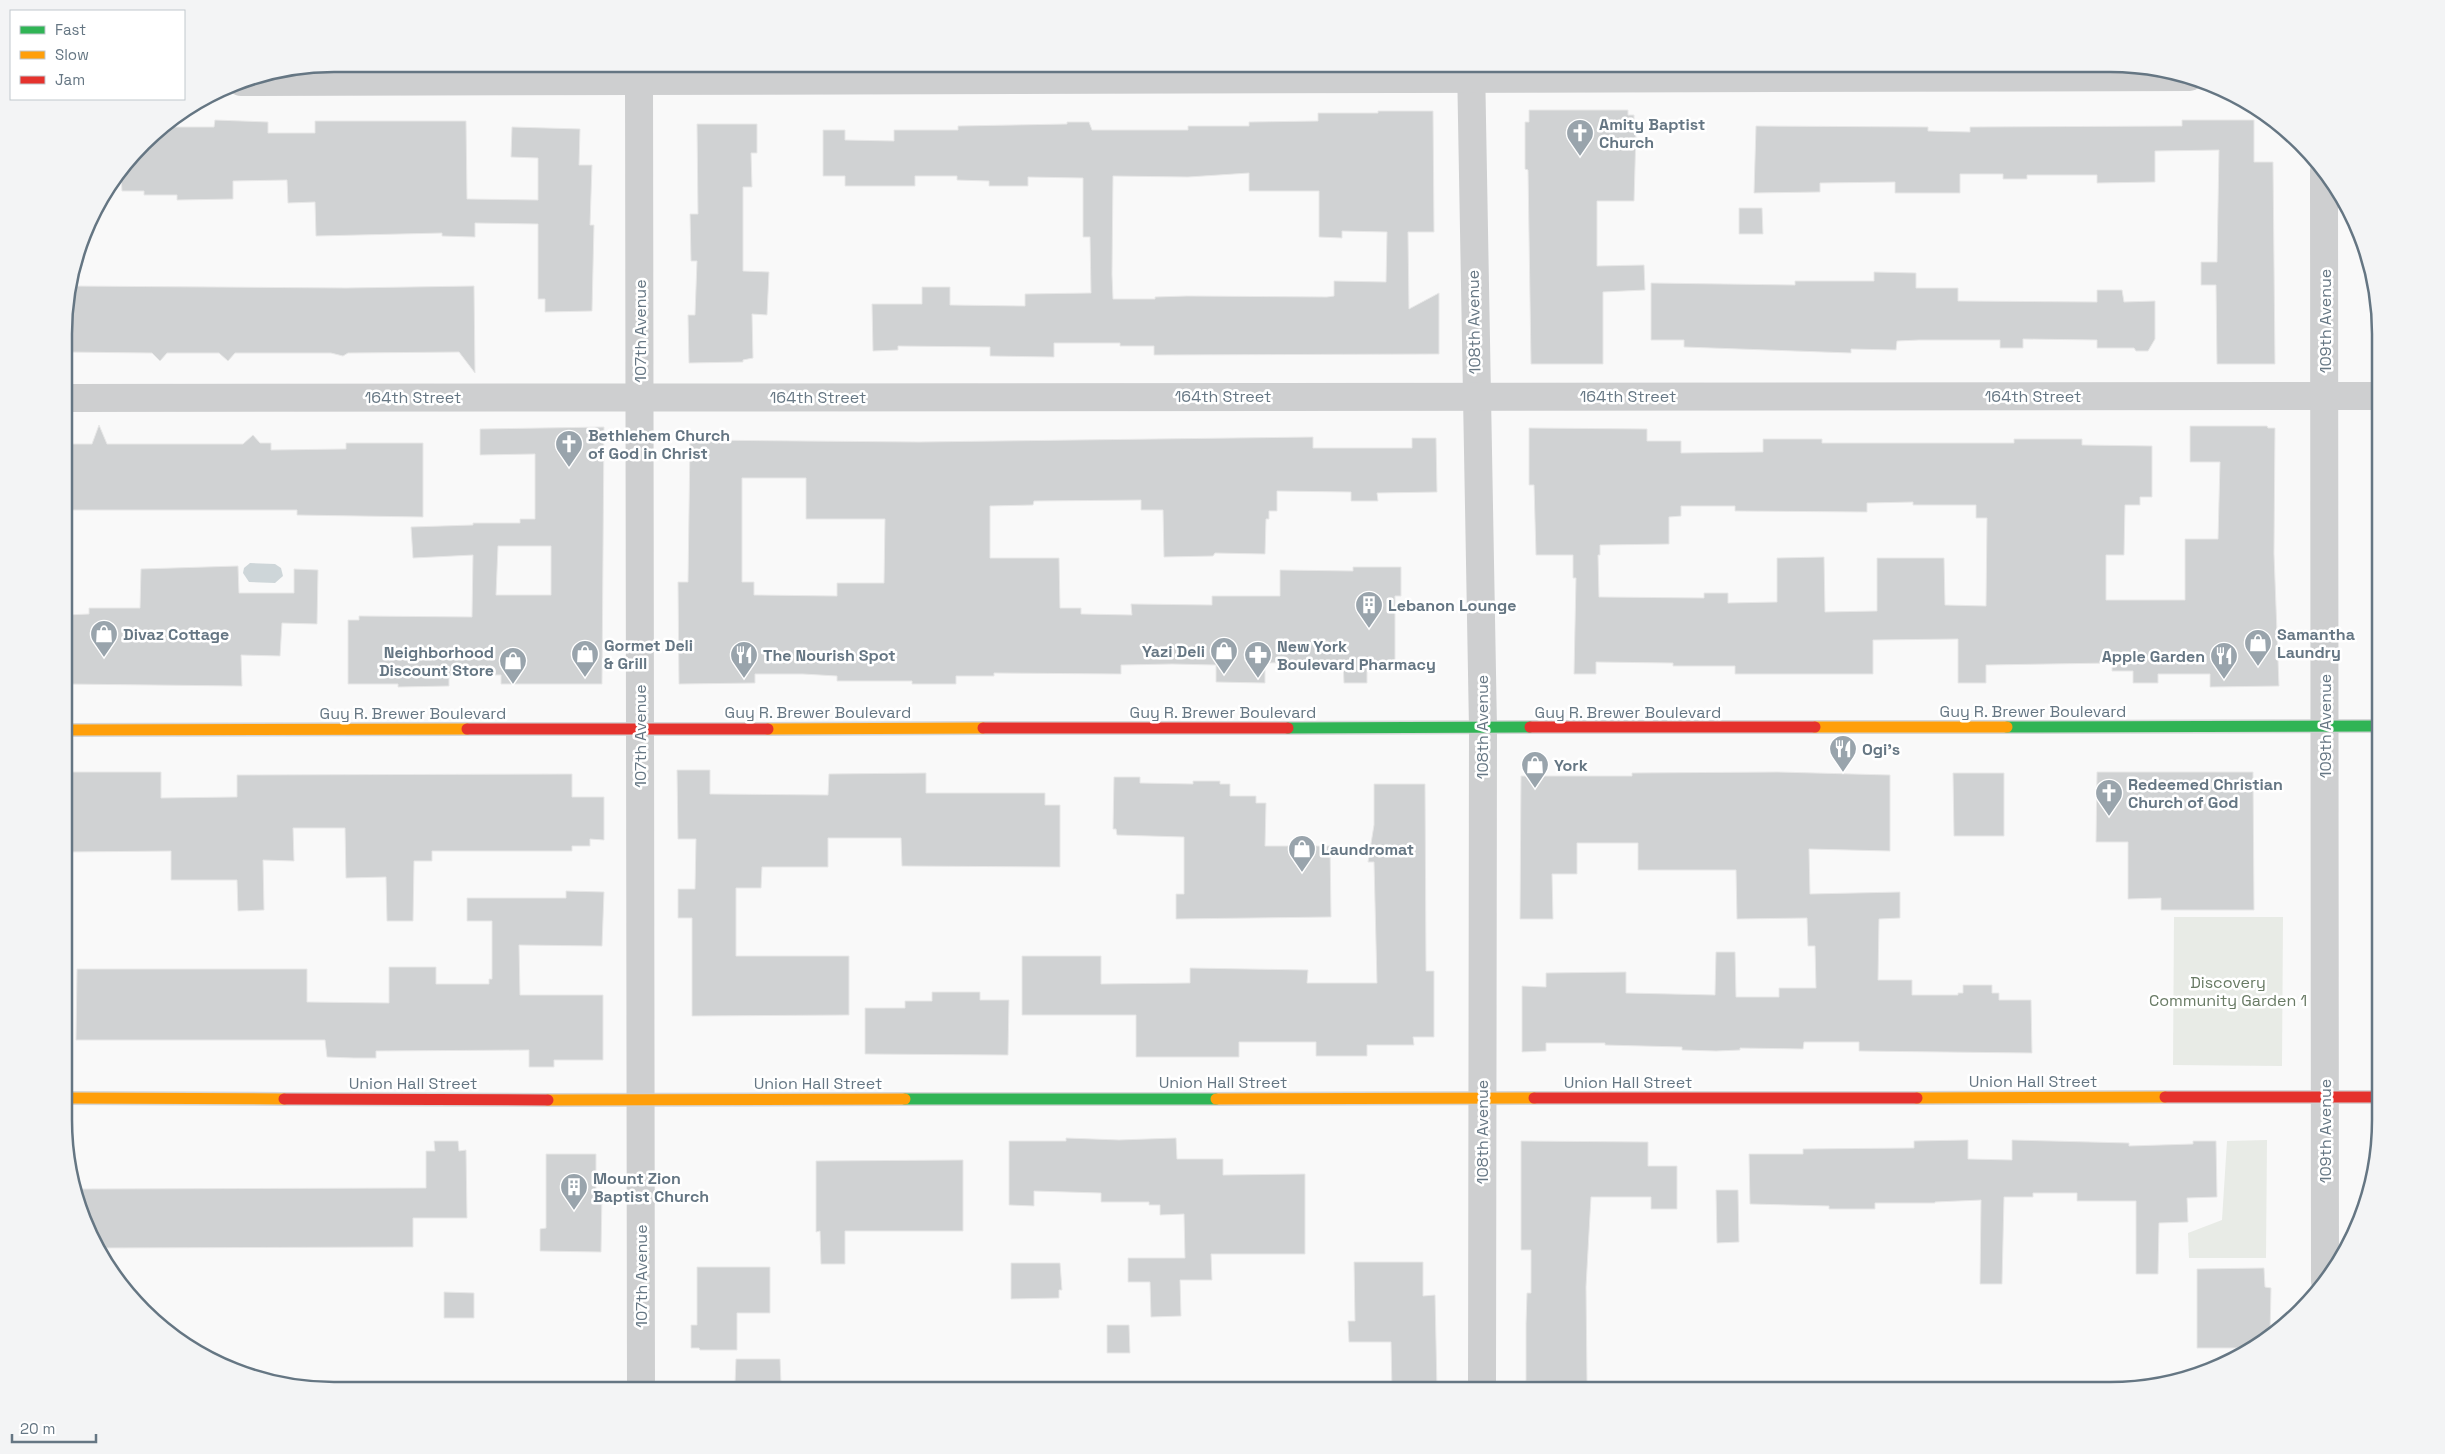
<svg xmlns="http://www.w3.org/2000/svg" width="2445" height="1454" viewBox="0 0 2445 1454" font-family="'Space Grotesk',sans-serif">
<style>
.green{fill:#e8ebe6}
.water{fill:#ced6d9}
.building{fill:#d0d2d3;stroke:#e8e8e8;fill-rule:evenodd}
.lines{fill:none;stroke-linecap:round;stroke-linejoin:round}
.fast-casing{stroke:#d5d6d7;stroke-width:14}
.slow-casing{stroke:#d5d6d7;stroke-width:14}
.jam-casing{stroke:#d5d6d7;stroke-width:14}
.street{stroke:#cecfd0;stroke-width:28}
.fast{stroke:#30b455;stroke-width:11}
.slow{stroke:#ff9f0a;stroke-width:11}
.jam{stroke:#e5322d;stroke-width:11}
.labels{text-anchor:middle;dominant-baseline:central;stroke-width:5;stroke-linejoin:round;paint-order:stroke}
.poi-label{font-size:16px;font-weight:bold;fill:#657683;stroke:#fff;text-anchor:start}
.street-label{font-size:16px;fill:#657683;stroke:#fff}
.park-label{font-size:16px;fill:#687a64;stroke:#fff}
.rim{fill:none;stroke:#657683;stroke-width:2.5}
</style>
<rect width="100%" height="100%" fill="#f9f9f9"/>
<g class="green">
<polygon points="2174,917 2283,917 2282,1066 2173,1065"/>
<polygon points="2267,1140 2266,1258 2189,1258 2188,1233 2222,1220 2227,1141"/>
</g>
<polygon class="water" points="250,563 275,564 281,568 283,576 275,583 249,582 243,573 244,568"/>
<g class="building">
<polygon points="1529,110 1628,110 1628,115 1634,115 1634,132 1636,132 1634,201 1597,201 1597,266 1644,265 1645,290 1603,292 1603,364 1531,364 1528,170 1525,169 1525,122 1529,122"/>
<path d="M1378 111H1433L1434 232H1408L1409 309 1439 293V354L1154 355V346H1120V343H1054V357L990 356V347L898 346V350L873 351 872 304H922V287H950V305L1025 306V294L1091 293 1090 237H1083V178L1028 177V186H989V181L957 180V176H915V186H845V176H823V130H845V140L894 141V130H958V126L1067 124V122H1089L1092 130H1188V126H1249V122L1318 121V113H1378ZM1249 173V191H1319V237L1342 238V231L1387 232 1386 282 1334 281V296L1327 297 1187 296 1155 297V299H1113L1112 275 1113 176 1188 177Z"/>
<polygon points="215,120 268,122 268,133 315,133 315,121 466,121 467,199 538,200 538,158 511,157 512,127 580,129 579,165 592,165 590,225 594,225 592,311 545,312 545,299 538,299 538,224 475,223 475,237 442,236 442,233 316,236 315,202 288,203 287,180 233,181 233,199 177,200 177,195 144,195 144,191 122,191 121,176 156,131 162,127 214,127"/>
<polygon points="2182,120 2254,120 2254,162 2273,162 2275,364 2217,364 2216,285 2201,285 2201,262 2217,262 2219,150 2155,151 2155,182 2097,183 2097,175 2027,175 2027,179 2003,179 2003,174 1960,174 1960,193 1895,193 1895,182 1820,183 1820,192 1754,193 1756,126 1928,127 1928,131 1970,132 1970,127 2182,126"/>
<polygon points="697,124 757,124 757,153 751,153 752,187 743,187 743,271 769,272 767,315 752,314 753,358 743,360 743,362 689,363 688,315 695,315 697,261 691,261 690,214 698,214"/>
<polygon points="1739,208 1762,208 1763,234 1739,234"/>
<polygon points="1874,272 1916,273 1916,288 1958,288 1958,301 2097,302 2097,290 2122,290 2124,302 2155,301 2155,339 2148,351 2136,351 2134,348 2097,348 2097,340 2023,339 2023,348 2000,348 2000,340 1919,340 1897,341 1896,350 1851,349 1851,353 1684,347 1684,340 1651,340 1651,283 1795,285 1795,281 1874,281"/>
<polygon points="70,286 347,288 474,286 475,373 459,352 348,353 343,356 331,353 235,353 228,361 219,353 167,353 160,361 152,353 66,352 66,299"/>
<polygon points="99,425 107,444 243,444 253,435 260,443 271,443 271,450 346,449 346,443 423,443 423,517 297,515 297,510 66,510 66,444 92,444"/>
<path d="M2190 426H2267L2268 428H2275L2274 554 2279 686 2210 687V674H2158V683H2133V671H2112V663L1986 665V683H1958V639L1873 640V674H1735V666H1673V663L1596 662V674H1574L1576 578H1573V555H1536L1534 485H1529V428L1647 429V441H1681V453L1763 452V439H1822V443H2014V439H2082V445L2152 446V497H2140V505H2125L2124 555H2106V600H2185V539H2218L2220 462H2190ZM1913 502V505H1976V518H1987L1986 606 1945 605 1944 558H1877V611L1825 612 1824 557 1777 558V602L1728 603V593H1704V598L1599 597 1598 555H1600V545L1669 544V517L1681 516V506H1735V511L1867 512V503Z"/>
<path d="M604 427 602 684H501V675H449V686L398 687V684H348V620H359V616L472 617 473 555 413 558 411 527 473 525V523H520V519H535V454L480 455V429ZM498 546H551V595H496Z"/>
<path d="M1313 437V448H1412V438H1436L1437 492 1377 493 1378 501H1351V492L1277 491V511H1269V519H1266L1265 554 1215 553 1213 556 1164 557 1163 510H1141V500L1034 501 1033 505 990 506V558H1059L1060 608H1081V614L1132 615 1131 604 1212 605V596H1280V570L1353 571V567H1401V596H1395V662H1367V683H1344L1343 662 1265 663V683L1216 682V665L1172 664 1121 665V674L994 673V676H956V684H912V681H837V676L803 674H755V683L679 684 678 582H688L690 440 919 442ZM742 478H806V519H885L884 583H837V596L754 595V582H742Z"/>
<polygon points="238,566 239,593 294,593 294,569 318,570 317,624 282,623 280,656 241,655 242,686 66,684 66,615 89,614 89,608 140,608 141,569"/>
<polygon points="677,770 710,770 710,794 828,795 829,774 926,773 926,793 1045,793 1045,805 1060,805 1060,867 902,866 901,838 828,838 828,867 762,867 761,888 736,888 736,956 849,956 849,1015 692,1016 692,918 678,918 678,889 695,889 696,839 678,839"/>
<polygon points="66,772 161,772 161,798 237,797 237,775 572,774 572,797 604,797 604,840 590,839 590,846 572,846 572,851 432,851 432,861 414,861 413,921 387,921 386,877 346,878 345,828 293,828 294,861 263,860 264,910 238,911 237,880 171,880 171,851 66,852"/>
<polygon points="1778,772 1890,775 1890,851 1809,849 1810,894 1900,892 1900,918 1879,919 1878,980 1912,980 1912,995 1958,995 1958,993 1963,993 1963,985 1992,985 1992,993 1999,993 1999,1000 2031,1000 2032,1053 1859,1051 1859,1042 1804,1042 1803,1049 1740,1048 1740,1050 1716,1051 1682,1050 1682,1047 1605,1045 1605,1043 1546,1043 1546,1051 1522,1052 1522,986 1546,987 1546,973 1626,972 1626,993 1715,995 1716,952 1735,952 1736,997 1779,997 1779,988 1816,988 1815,946 1808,946 1807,918 1737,919 1736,870 1638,870 1638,843 1577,843 1577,874 1552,874 1553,919 1520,919 1521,776 1632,776 1632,773"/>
<polygon points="2097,772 2253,772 2254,910 2161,910 2161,898 2128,899 2128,842 2096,842"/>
<polygon points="1953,773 2004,773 2004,836 1954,836"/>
<polygon points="1114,777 1140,777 1140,783 1193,784 1193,781 1220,781 1220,784 1230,784 1230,796 1256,796 1256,803 1266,803 1265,846 1330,846 1331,917 1176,919 1176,894 1184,894 1184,837 1117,835 1116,829 1113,829"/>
<polygon points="1374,784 1425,784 1426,971 1434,971 1434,1037 1413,1037 1414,1045 1367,1045 1367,1056 1316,1056 1316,1042 1239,1042 1239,1057 1136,1057 1136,1015 1022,1015 1022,956 1101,956 1101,984 1190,983 1190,968 1308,970 1307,983 1377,983 1374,862 1368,862 1374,825"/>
<polygon points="566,891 604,892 602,946 519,945 520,995 603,995 603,1060 554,1060 554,1067 529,1067 529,1050 376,1051 376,1058 354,1058 327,1057 325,1040 76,1040 77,969 307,969 307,1002 389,1003 389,967 436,967 436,984 489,984 489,979 492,979 492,921 467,921 467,898 566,898"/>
<polygon points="932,992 980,992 980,1000 1009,1000 1008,1055 865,1054 865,1008 905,1008 905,1001 932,1001"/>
<polygon points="1066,1138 1119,1140 1176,1138 1177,1159 1223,1159 1223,1175 1305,1174 1305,1254 1211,1254 1212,1280 1180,1280 1181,1316 1151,1317 1150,1282 1128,1282 1128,1258 1185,1258 1184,1214 1160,1215 1160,1205 1149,1205 1149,1202 1101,1202 1101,1193 1034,1191 1034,1206 1009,1205 1009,1141 1066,1141"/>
<polygon points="1968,1140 1968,1159 2012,1160 2012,1140 2129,1143 2129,1146 2193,1144 2193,1141 2216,1141 2217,1197 2187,1198 2188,1222 2159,1223 2158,1274 2136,1274 2136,1201 2077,1201 2077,1193 2033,1193 2033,1197 2004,1197 2002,1284 1980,1284 1981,1200 1935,1202 1935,1203 1875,1203 1875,1209 1829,1209 1829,1206 1750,1204 1749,1154 1803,1154 1803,1149 1914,1148 1914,1141"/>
<polygon points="434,1141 458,1141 459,1151 466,1150 467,1218 413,1218 413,1247 98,1248 78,1207 78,1189 426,1188 426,1151 435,1151"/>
<polygon points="1521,1141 1648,1142 1648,1166 1677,1166 1677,1209 1651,1209 1651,1197 1591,1197 1586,1287 1587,1382 1526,1381 1526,1324 1527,1293 1531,1293 1531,1250 1521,1250"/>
<polygon points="546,1154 596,1154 596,1193 602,1193 601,1252 540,1251 540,1229 546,1228"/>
<polygon points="963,1160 963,1231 845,1231 845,1264 821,1264 820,1231 816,1232 816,1161"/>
<polygon points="1716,1190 1738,1190 1739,1242 1717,1243"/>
<polygon points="1354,1262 1423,1262 1423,1296 1435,1295 1437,1390 1392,1390 1391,1342 1349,1342 1348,1321 1355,1321"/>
<polygon points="1011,1263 1060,1263 1062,1290 1059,1290 1059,1298 1011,1299"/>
<polygon points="697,1267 770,1267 770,1313 737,1313 737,1350 700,1350 699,1348 691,1348 691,1325 697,1325"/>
<polygon points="2264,1268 2265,1287 2271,1288 2270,1335 2254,1348 2197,1348 2197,1269"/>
<polygon points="444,1292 474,1293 474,1318 444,1318"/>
<polygon points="1107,1325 1129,1325 1130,1353 1107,1353"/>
<polygon points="736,1359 780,1359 781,1384 735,1384"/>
</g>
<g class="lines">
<defs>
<g id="fast">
<polyline points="2007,727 2381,726"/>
<polyline points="1288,728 1530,727"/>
<polyline points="905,1099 1216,1099"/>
</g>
<g id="slow">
<polyline points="1815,727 2007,727"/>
<polyline points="768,729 983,728"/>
<polyline points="66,730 467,729"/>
<polyline points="66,1098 284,1099"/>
<polyline points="1917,1098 2165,1097"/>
<polyline points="1216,1099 1534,1098"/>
<polyline points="548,1100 905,1099"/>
</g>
<g id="jam">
<polyline points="1530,727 1815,727"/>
<polyline points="983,728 1288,728"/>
<polyline points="467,729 768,729"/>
<polyline points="2165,1097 2381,1097"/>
<polyline points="1534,1098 1917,1098"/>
<polyline points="284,1099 548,1100"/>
</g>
</defs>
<use href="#fast" class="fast-casing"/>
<use href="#slow" class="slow-casing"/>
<use href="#jam" class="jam-casing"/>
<g class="street">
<polyline points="1471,64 1483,728 1482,1390"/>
<polyline points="241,82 2190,77"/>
<polyline points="639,82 641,1390"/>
<polyline points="2324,171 2325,1281"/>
<polyline points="66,398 2381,396"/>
</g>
<use href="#fast" class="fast"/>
<use href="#slow" class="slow"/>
<use href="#jam" class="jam"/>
</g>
<defs>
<symbol id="church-pin" viewBox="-11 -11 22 30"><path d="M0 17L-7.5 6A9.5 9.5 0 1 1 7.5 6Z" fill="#99a4ac" stroke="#fff"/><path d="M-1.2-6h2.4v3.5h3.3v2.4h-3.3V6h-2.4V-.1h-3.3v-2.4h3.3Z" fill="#fff"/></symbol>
<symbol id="building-pin" viewBox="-11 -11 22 30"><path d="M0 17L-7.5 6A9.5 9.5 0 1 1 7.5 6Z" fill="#99a4ac" stroke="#fff"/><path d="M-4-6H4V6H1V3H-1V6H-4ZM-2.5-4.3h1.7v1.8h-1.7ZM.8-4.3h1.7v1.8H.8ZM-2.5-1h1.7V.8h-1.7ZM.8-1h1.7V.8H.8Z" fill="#fff"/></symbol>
<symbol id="shop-pin" viewBox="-11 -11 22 30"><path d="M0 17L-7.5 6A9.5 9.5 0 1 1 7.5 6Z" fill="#99a4ac" stroke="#fff"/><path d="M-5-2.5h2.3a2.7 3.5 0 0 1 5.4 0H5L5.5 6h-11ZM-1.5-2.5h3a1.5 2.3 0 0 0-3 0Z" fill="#fff"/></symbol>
<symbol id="restaurant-pin" viewBox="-11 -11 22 30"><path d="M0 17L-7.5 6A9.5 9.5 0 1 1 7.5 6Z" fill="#99a4ac" stroke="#fff"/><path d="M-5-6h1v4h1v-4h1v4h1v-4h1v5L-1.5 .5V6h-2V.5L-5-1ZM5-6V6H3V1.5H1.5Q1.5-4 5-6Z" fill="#fff"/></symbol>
<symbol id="pharmacy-pin" viewBox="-11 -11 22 30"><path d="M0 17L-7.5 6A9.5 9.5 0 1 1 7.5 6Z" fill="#99a4ac" stroke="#fff"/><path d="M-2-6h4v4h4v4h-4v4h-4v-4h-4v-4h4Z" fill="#fff"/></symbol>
</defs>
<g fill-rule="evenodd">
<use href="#church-pin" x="1564" y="117" width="32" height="43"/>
<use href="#church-pin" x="553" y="428" width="32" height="43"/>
<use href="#building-pin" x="1353" y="589" width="32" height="43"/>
<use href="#shop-pin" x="88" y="618" width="32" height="43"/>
<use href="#shop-pin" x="2242" y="627" width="32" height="43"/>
<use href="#shop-pin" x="1208" y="635" width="32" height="43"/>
<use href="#shop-pin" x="569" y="638" width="32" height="43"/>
<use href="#restaurant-pin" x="728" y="639" width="32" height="43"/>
<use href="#pharmacy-pin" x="1242" y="639" width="32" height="43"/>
<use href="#restaurant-pin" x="2208" y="640" width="32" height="43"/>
<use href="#shop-pin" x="497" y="645" width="32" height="43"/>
<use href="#restaurant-pin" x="1827" y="733" width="32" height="43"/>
<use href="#shop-pin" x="1519" y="749" width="32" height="43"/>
<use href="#church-pin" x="2093" y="777" width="32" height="43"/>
<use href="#shop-pin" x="1286" y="833" width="32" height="43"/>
<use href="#building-pin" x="558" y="1171" width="32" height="43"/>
</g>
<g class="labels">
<g class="poi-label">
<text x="1599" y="124">Amity Baptist<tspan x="1599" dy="18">Church</tspan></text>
<text x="588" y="435">Bethlehem Church<tspan x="588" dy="18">of God in Christ</tspan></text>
<text x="1388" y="605">Lebanon Lounge</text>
<text x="123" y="634">Divaz Cottage</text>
<text x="2277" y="634">Samantha<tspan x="2277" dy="18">Laundry</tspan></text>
<text x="604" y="645">Gormet Deli<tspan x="604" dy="18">&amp; Grill</tspan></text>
<text x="1277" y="646">New York<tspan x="1277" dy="18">Boulevard Pharmacy</tspan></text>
<text x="1205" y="651" text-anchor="end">Yazi Deli</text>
<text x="494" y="652" text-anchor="end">Neighborhood<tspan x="494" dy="18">Discount Store</tspan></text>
<text x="763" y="655">The Nourish Spot</text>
<text x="2205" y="656" text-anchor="end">Apple Garden</text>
<text x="1862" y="749">Ogi's</text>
<text x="1554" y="765">York</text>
<text x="2128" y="784">Redeemed Christian<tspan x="2128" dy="18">Church of God</tspan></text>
<text x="1321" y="849">Laundromat</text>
<text x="593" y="1178">Mount Zion<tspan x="593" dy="18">Baptist Church</tspan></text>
</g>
<g class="street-label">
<text transform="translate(2325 321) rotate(-90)">109th Avenue</text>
<text transform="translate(1474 322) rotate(-91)">108th Avenue</text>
<text transform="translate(640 331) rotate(-90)">107th Avenue</text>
<text x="1223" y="396">164th Street</text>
<text x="1628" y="396">164th Street</text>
<text x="2033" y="396">164th Street</text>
<text x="413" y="397">164th Street</text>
<text x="818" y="397">164th Street</text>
<text x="2033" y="711">Guy R. Brewer Boulevard</text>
<text x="818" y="712">Guy R. Brewer Boulevard</text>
<text x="1223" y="712">Guy R. Brewer Boulevard</text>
<text x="1628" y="712">Guy R. Brewer Boulevard</text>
<text x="413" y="713">Guy R. Brewer Boulevard</text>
<text transform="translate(2325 726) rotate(-90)">109th Avenue</text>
<text transform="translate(1482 727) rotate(-90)">108th Avenue</text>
<text transform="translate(640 736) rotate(-90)">107th Avenue</text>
<text x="2033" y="1081">Union Hall Street</text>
<text x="1223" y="1082">Union Hall Street</text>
<text x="1628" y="1082">Union Hall Street</text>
<text x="413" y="1083">Union Hall Street</text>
<text x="818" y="1083">Union Hall Street</text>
<text transform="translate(2325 1131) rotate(-90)">109th Avenue</text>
<text transform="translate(1482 1132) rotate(-90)">108th Avenue</text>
<text transform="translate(641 1276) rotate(-90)">107th Avenue</text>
</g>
<g class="park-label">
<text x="2228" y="982">Discovery<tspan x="2228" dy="18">Community Garden 1</tspan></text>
</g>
</g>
<path d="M0 0H2445V1454H0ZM334 72H2110A262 262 0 0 1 2372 334V1120A262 262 0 0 1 2110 1382H334A262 262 0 0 1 72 1120V334A262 262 0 0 1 334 72Z" fill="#f3f4f5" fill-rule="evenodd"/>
<path class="rim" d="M334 72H2110A262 262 0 0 1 2372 334V1120A262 262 0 0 1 2110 1382H334A262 262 0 0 1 72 1120V334A262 262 0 0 1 334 72Z"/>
<rect x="10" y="10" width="175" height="90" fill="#ffffff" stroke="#c1c8cd"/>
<rect x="20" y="26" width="25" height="8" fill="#30b455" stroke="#c1c8cd"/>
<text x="55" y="35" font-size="15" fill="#657683">Fast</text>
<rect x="20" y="51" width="25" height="8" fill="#ff9f0a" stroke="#c1c8cd"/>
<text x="55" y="60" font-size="15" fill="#657683">Slow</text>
<rect x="20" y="76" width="25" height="8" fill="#e5322d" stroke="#c1c8cd"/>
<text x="55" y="85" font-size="15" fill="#657683">Jam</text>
<path d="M12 1434v8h84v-8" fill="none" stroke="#657683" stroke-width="2.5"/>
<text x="20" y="1434" font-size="15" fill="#657683" stroke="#ffffff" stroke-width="4" paint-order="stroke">20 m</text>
</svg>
